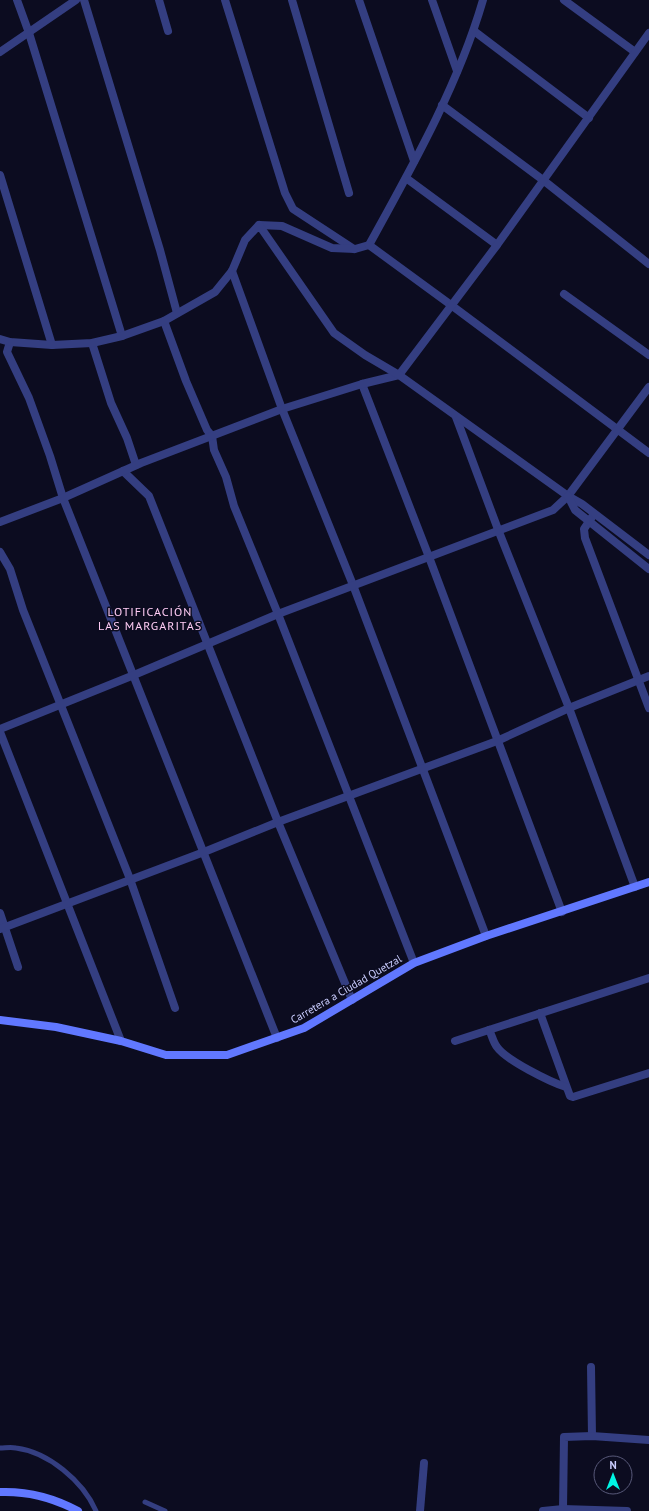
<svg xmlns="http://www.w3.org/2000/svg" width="649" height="1511" viewBox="0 0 649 1511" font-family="'PT Sans',sans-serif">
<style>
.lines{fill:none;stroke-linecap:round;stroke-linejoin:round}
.service{stroke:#343e81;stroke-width:5}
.minor{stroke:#343e81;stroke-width:8}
.tertiary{stroke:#343e81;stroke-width:8}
.secondary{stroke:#6178ff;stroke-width:8}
.labels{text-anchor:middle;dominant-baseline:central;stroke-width:3;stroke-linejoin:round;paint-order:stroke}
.street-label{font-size:11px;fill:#cacdff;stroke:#0c0c20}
.neighbourhood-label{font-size:12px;letter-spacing:1px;fill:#ffccf5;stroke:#0c0c20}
</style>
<rect width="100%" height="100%" fill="#0c0c20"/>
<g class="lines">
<g class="service">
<path d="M0 1448C5 1448 11 1447 16 1448 48 1452 83 1481 96 1511"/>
<polyline points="145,1502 165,1511"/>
</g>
<g class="minor">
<polyline points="17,0 29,33 122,336"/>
<polyline points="84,0 160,250 177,313"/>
<polyline points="159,0 168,31"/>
<polyline points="225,0 285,193 293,209 354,249"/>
<polyline points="292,0 349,193"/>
<polyline points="359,0 414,161"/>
<polyline points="432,0 457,71"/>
<polyline points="564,0 635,52"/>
<polyline points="474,31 589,118"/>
<polyline points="0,52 76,0"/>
<polyline points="442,105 543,180 649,264"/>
<polyline points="0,175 52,345"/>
<polyline points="406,178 497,245"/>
<path d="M259 225 282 226 332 248 355 249 369 245C412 167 458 86 483 0"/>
<polyline points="369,245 451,305 649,453"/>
<polyline points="232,271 282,409 353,585 486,936"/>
<polyline points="564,294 649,355"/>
<polyline points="164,321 186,381 207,430 212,436 214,450 226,477 234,506 278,614 414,963"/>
<polyline points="10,342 7,352 29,398 50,456 63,498 277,1038"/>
<polyline points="92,343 111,403 127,438 136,465"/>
<polyline points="362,384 429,557 562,912"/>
<polyline points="456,417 499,532 569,708 635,887"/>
<polyline points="123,471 149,496 278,822 352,1000"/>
<polyline points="594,514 584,529 585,538 649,708"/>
<polyline points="0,522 63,498 141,463 282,409 362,384 399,375 497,245 649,33"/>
<polyline points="0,552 10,569 23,610 130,879 175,1008"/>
<polyline points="0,729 134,675 278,614 553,510 568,496 649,387"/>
<polyline points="0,732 121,1041"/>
<polyline points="0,913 18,967"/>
<polyline points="0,929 204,852 278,822 497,741 569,708 649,676"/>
<polyline points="540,1013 570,1096 573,1097 649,1073"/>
<path d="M489 1030C492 1035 493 1042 497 1047 506 1060 550 1082 566 1087"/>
<polyline points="455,1041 649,978"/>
<polyline points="591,1367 592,1436"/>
<polyline points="563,1509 564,1437 592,1436 649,1440"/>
<polyline points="420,1511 424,1463"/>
<polyline points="543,1511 563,1509 627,1511"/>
</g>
<g class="tertiary">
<polyline points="0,339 10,342 52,345 92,343 122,336 164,321 215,292 232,271 245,240 259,225 334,333 365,355 399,375 568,496 582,504 649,555"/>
<polyline points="568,496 575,510 649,569"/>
</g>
<g class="secondary">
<polyline points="0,1020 56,1027 121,1041 166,1055 227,1055 304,1028 414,963 486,936 649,882"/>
<path d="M0 1492C27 1491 54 1498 78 1511"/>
</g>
</g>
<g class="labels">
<g class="street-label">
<text transform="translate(346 989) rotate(-30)">Carretera a Ciudad Quetzal</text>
</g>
<g class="neighbourhood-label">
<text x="150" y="611">LOTIFICACIÓN<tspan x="150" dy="14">LAS MARGARITAS</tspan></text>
</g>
</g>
<g transform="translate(613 1475)"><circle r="19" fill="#0c0c20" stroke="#585979"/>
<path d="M0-3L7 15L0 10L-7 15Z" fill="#00f5e4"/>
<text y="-6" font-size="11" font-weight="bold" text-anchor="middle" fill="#cacdff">N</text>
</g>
</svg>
